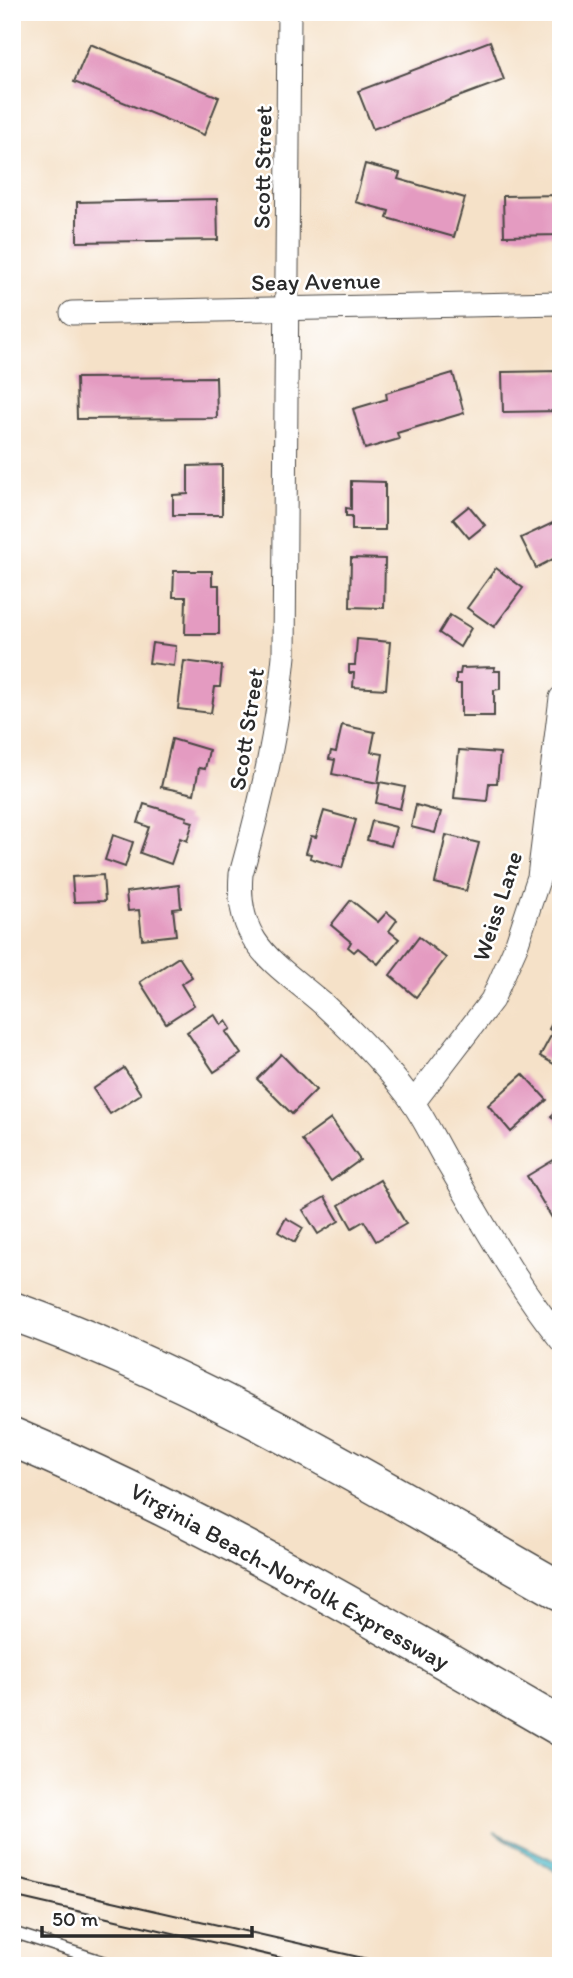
<svg xmlns="http://www.w3.org/2000/svg" width="573" height="1978" viewBox="0 0 573 1978" font-family="Itim,sans-serif">
<style>
.water{fill:#4fbbca;stroke:#3d737a;stroke-width:2}
.building{fill:#e49bc1}
.lines{fill:none;stroke-linecap:round;stroke-linejoin:round}
.service-casing{stroke:#494643;stroke-width:13}
.minor-casing{stroke:#494643;stroke-width:25}
.motorway-casing{stroke:#494643;stroke-width:41}
.service{stroke:#fff;stroke-width:10}
.minor{stroke:#fff;stroke-width:23}
.motorway{stroke:#fff;stroke-width:38}
.tram{stroke:#2b2b2b;stroke-width:2}
.labels{text-anchor:middle;dominant-baseline:central;stroke-width:5;stroke-linejoin:round;paint-order:stroke}
.street-label{font-size:24px;fill:#2b2b2b;stroke:#fff}
</style>
<rect width="100%" height="100%" fill="#fff"/>
<filter id="ink" filterUnits="userSpaceOnUse"><feTurbulence type="fractalNoise" baseFrequency=".0143" numOctaves="2"/><feDisplacementMap in="SourceGraphic" scale="14" xChannelSelector="R" yChannelSelector="G"/><feConvolveMatrix kernelMatrix="1 2 1 2 8 2 1 2 1" color-interpolation-filters="sRGB"/></filter>
<filter id="wash" filterUnits="userSpaceOnUse"><feTurbulence type="fractalNoise" baseFrequency=".00686" numOctaves="4" result="noise"/><feDisplacementMap in="SourceGraphic" scale="28" xChannelSelector="R" yChannelSelector="G"/><feGaussianBlur stdDeviation="1.57" result="paint"/><feColorMatrix in="noise" values="0 0 0 0 0 0 0 0 0 0 0 0 0 0 0 0 0 1.4 0 .05"/><feComposite in="paint" operator="in"/></filter>
<g filter="url(#wash)">
<rect width="100%" height="100%" fill="#f5e1c8"/>
<polygon class="water" points="494,1832 561,1864 561,1875"/>
<g id="blocks">
<g class="building">
<polygon points="490,41 504,80 373,129 358,91"/>
<polygon points="90,44 219,97 204,135 74,82"/>
<polygon points="365,164 400,173 398,179 465,198 454,237 387,218 389,211 355,202"/>
<polygon points="561,195 561,235 504,236 503,196"/>
<polygon points="217,199 218,240 77,242 77,202"/>
<polygon points="561,371 561,411 503,412 502,372"/>
<polygon points="453,373 464,413 397,433 399,439 365,449 353,409 387,399 386,393"/>
<polygon points="216,377 217,418 77,419 76,378"/>
<polygon points="222,465 222,515 173,515 173,495 188,494 188,466"/>
<polygon points="351,481 385,482 385,530 352,530 352,516 346,516 346,508 351,509"/>
<polygon points="469,506 485,525 469,538 453,519"/>
<polygon points="561,519 561,555 536,568 521,538"/>
<polygon points="351,558 385,559 384,608 350,607"/>
<polygon points="496,568 523,588 494,627 467,608"/>
<polygon points="174,571 212,571 212,585 219,585 219,634 185,634 186,597 173,597"/>
<polygon points="450,615 471,628 460,647 439,633"/>
<polygon points="357,639 390,642 386,689 353,687 354,673 349,673 349,665 355,665"/>
<polygon points="152,643 176,646 174,666 149,663"/>
<polygon points="184,661 222,666 220,687 215,687 211,713 178,709"/>
<polygon points="495,667 494,671 500,671 500,689 494,690 494,716 461,716 461,684 456,684 456,674 460,674 461,668"/>
<polygon points="342,725 375,732 371,752 383,754 378,783 332,774 335,760 329,759 331,751 336,752"/>
<polygon points="172,739 209,750 205,769 199,768 194,794 161,787"/>
<polygon points="459,750 500,753 497,783 489,783 487,801 454,798"/>
<polygon points="380,782 405,787 400,809 376,803"/>
<polygon points="144,804 187,817 186,820 193,822 187,841 180,838 171,864 140,853 149,827 138,823"/>
<polygon points="416,805 441,812 435,833 411,827"/>
<polygon points="324,811 356,820 342,868 310,858 311,854 306,853 311,836 316,837"/>
<polygon points="372,821 396,827 391,846 367,840"/>
<polygon points="113,835 133,842 125,867 105,860"/>
<polygon points="446,835 479,843 466,891 435,883"/>
<polygon points="103,875 105,901 74,902 72,877"/>
<polygon points="179,885 181,908 173,909 176,935 142,939 139,910 128,911 126,892"/>
<polygon points="351,900 378,922 387,912 397,920 389,931 399,939 378,964 358,948 354,952 348,947 351,942 331,925"/>
<polygon points="419,937 446,958 416,997 390,975"/>
<polygon points="179,957 192,977 181,984 194,1005 166,1023 140,982"/>
<polygon points="214,1014 221,1025 226,1021 231,1029 226,1032 241,1054 214,1072 187,1032"/>
<polygon points="557,1014 561,1016 561,1068 540,1056 553,1032 549,1029"/>
<polygon points="281,1054 316,1090 292,1114 257,1079"/>
<polygon points="124,1068 141,1094 110,1114 93,1089"/>
<polygon points="523,1074 547,1100 511,1132 488,1105"/>
<polygon points="561,1107 561,1127 551,1116"/>
<polygon points="331,1119 360,1160 331,1181 302,1140"/>
<polygon points="557,1158 561,1164 561,1213 552,1218 527,1176"/>
<polygon points="380,1180 406,1224 376,1241 364,1221 352,1228 339,1205"/>
<polygon points="325,1197 339,1221 318,1234 303,1210"/>
<polygon points="286,1218 303,1228 295,1242 278,1232"/>
</g>
</g>
</g>
<g filter="url(#ink)">
<use href="#blocks" fill-opacity="0" stroke="#494643" stroke-width="2"/>
<g class="lines">
<defs>
<polyline id="service" points="12,1932 118,1966"/>
<g id="minor">
<path d="M289 12 284 656C277 734 262 798 241 874 235 945 276 963 323 1004 352 1031 382 1061 406 1093 421 1112 432 1136 444 1157 481 1219 515 1283 561 1340"/>
<polyline points="72,313 561,303"/>
<polyline points="413,1103 492,1000 516,946 539,877 561,698"/>
</g>
<g id="motorway">
<path d="M12 1311C206 1380 383 1490 561 1591"/>
<path d="M12 1437C204 1518 381 1623 561 1727"/>
</g>
</defs>
<use href="#service" class="service-casing"/>
<use href="#minor" class="minor-casing"/>
<use href="#motorway" class="motorway-casing"/>
<use href="#service" class="service"/>
<use href="#minor" class="minor"/>
<use href="#motorway" class="motorway"/>
<g class="tram">
<polyline points="12,1878 398,1966"/>
<polyline points="12,1896 316,1966"/>
</g>
</g>
</g>
<g class="labels">
<g class="street-label">
<text transform="translate(262 167) rotate(-89)">Scott Street</text>
<text transform="translate(316 281) rotate(-1)">Seay Avenue</text>
<text transform="translate(246 729) rotate(-81)">Scott Street</text>
<text transform="translate(497 906) rotate(-72)">Weiss Lane</text>
<text transform="translate(290 1576) rotate(29)">Virginia Beach-Norfolk Expressway</text>
</g>
</g>
<rect width="573" height="1978" fill="none" stroke="#fff" stroke-width="42"/>
<path d="M42 1926v10h210v-10" fill="none" stroke="#2b2b2b" stroke-width="3.5"/>
<text x="52" y="1926" font-size="21" fill="#2b2b2b" stroke="#ffffff" stroke-width="5" paint-order="stroke">50 m</text>
</svg>
